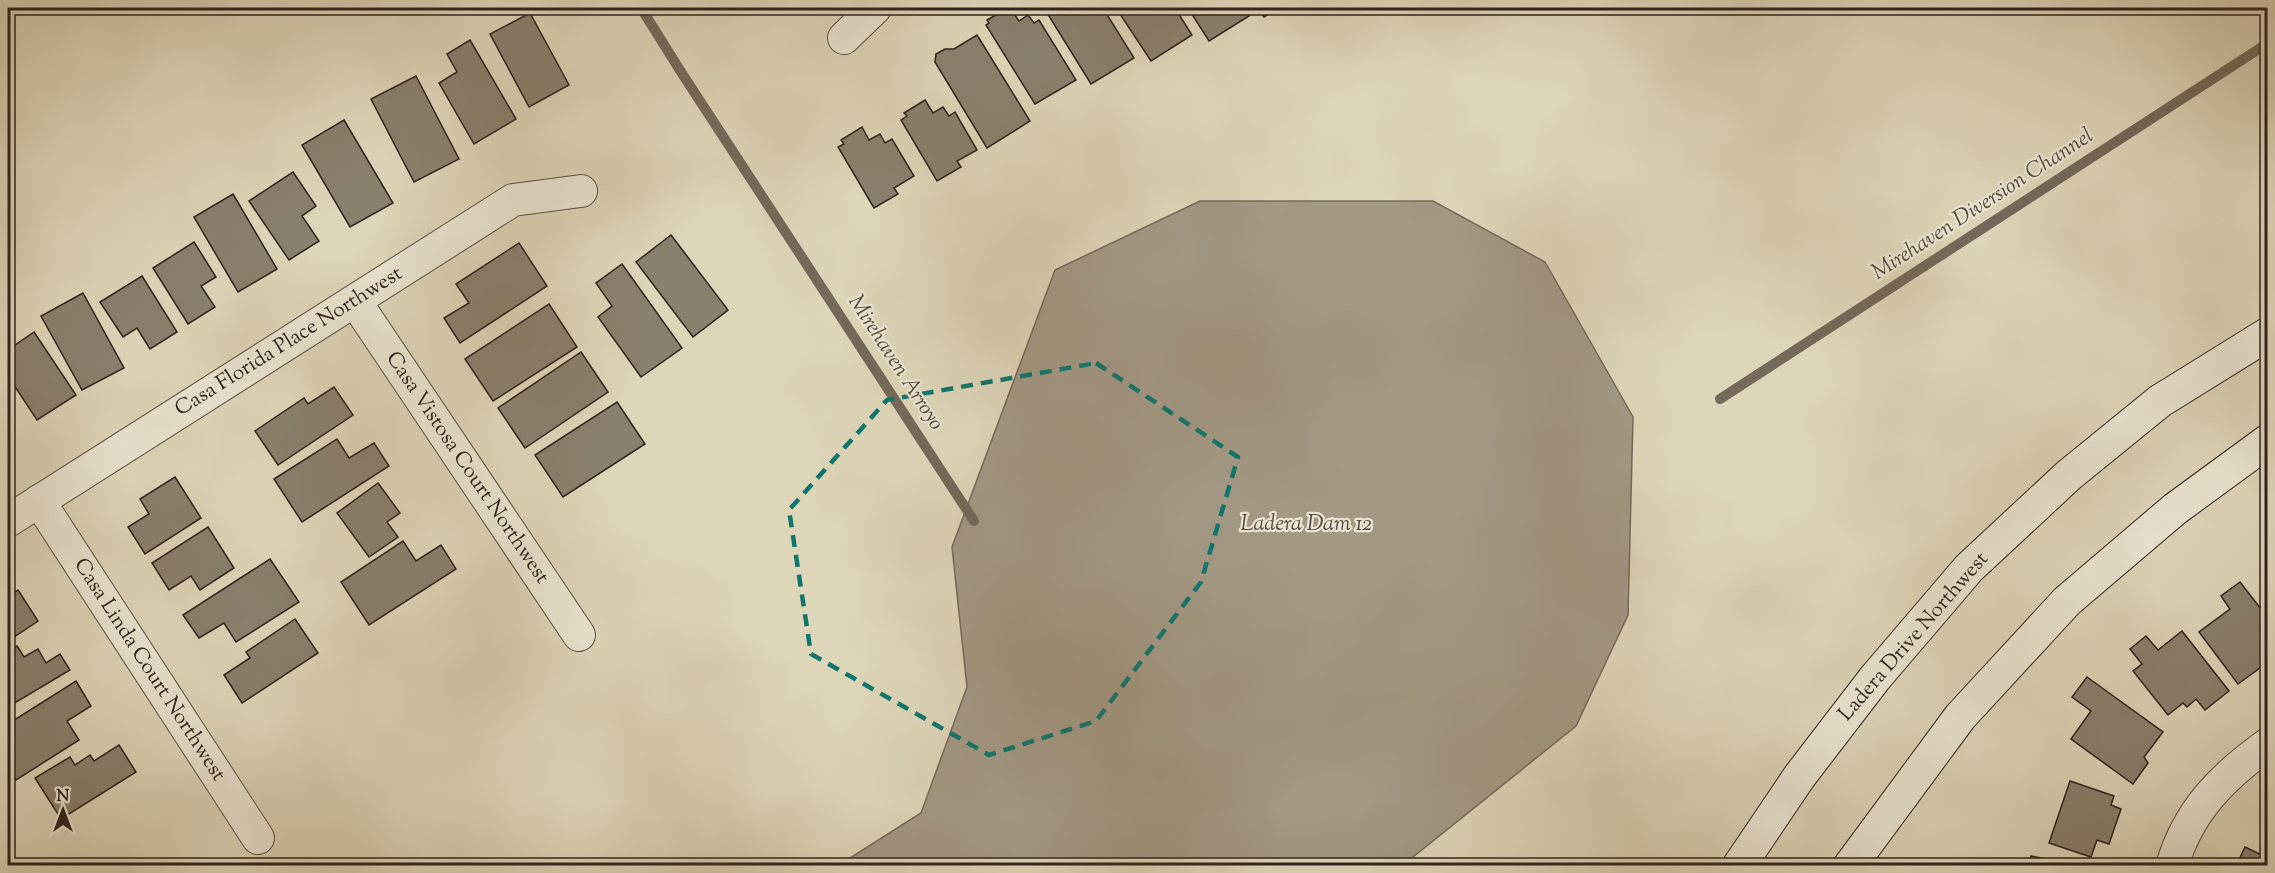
<svg xmlns="http://www.w3.org/2000/svg" width="2275" height="873" viewBox="0 0 2275 873" font-family="'Sorts Mill Goudy',serif">
<style>
.water{fill:#a29884;stroke:#74695b;stroke-width:1.5}
.lines{fill:none;stroke-linecap:round;stroke-linejoin:round}
.stream{stroke:#74695b;stroke-width:10}
.building{fill:#89806e;stroke:#2f231e;stroke-width:1.5}
.street-casing{stroke:#5a5044;stroke-width:34}
.secondary-casing{stroke:#2f231e;stroke-width:35}
.street{stroke:#e9e4d1;stroke-width:32}
.secondary{stroke:#e9e4d1;stroke-width:33}
.marked{fill:none;stroke:#0f766e;stroke-width:4.5;stroke-dasharray:12 8;stroke-linejoin:round}
.labels{text-anchor:middle;dominant-baseline:central;stroke-width:4.5;stroke-linejoin:round;paint-order:stroke}
.street-label{font-size:21px;fill:#2f231e;stroke:#e9e4d1}
.water-label{font-size:22px;font-style:italic;fill:#574c42;stroke:#e9e4d1}
</style>
<rect width="100%" height="100%" fill="#ddd5b8"/>
<filter id="stains"><feTurbulence type="fractalNoise" baseFrequency=".00333" numOctaves="4"/><feColorMatrix values="0 0 0 0 .2 0 0 0 0 .09 0 0 0 0 .02 0 0 0 .5 -.17"/></filter>
<radialGradient id="worn" r=".72"><stop offset=".6" stop-color="#630" stop-opacity="0"/><stop offset="1" stop-color="#630" stop-opacity=".3"/></radialGradient>
<polygon class="water" points="1200,201 1433,201 1545,262 1633,417 1628,615 1576,726 1403,865 839,865 921,813 967,687 952,547 1055,270"/>
<g class="lines">
<g class="stream">
<polyline points="641,8 683,75 974,521"/>
<polyline points="1720,399 2268,43"/>
</g>
</g>
<g class="building">
<polygon points="1044,8 1103,8 1134,58 1091,84"/>
<polygon points="1116,8 1175,8 1192,35 1151,61"/>
<polygon points="1188,8 1244,8 1249,16 1209,41"/>
<polygon points="1258,8 1279,8 1264,17"/>
<polygon points="1006,9 1008,12 1011,9 1019,21 1028,15 1034,23 1039,20 1076,80 1035,104 986,25 989,23 987,20"/>
<polygon points="530,13 569,85 529,107 490,34"/>
<polygon points="977,35 1030,121 987,148 935,62 936,54 945,49 954,49"/>
<polygon points="470,40 516,119 474,144 439,83 457,72 447,54"/>
<polygon points="416,76 459,159 414,182 371,99"/>
<polygon points="925,100 933,113 943,107 949,116 955,112 977,150 957,161 961,167 937,181 901,120 907,116 904,113"/>
<polygon points="344,120 393,203 350,227 302,145"/>
<polygon points="862,127 869,140 880,134 885,143 892,139 914,176 894,188 898,194 874,208 838,147 844,144 841,140"/>
<polygon points="293,172 316,206 302,216 319,241 289,260 249,201"/>
<polygon points="233,194 277,269 238,292 194,217"/>
<polygon points="671,235 728,310 693,337 636,262"/>
<polygon points="194,242 216,277 201,286 215,307 188,324 153,268"/>
<polygon points="519,243 547,286 460,343 444,318 469,303 456,284"/>
<polygon points="622,264 682,348 641,377 598,317 612,306 596,283"/>
<polygon points="142,276 177,332 150,349 137,328 123,337 100,302"/>
<polygon points="83,293 124,368 82,390 41,316"/>
<polygon points="549,304 577,347 493,401 465,359"/>
<polygon points="34,332 76,395 37,420 8,376 8,350"/>
<polygon points="581,352 608,392 525,448 498,408"/>
<polygon points="334,387 353,415 278,465 255,431 304,398 308,404"/>
<polygon points="617,402 645,444 563,497 535,455"/>
<polygon points="337,439 349,458 374,443 389,466 302,522 274,479"/>
<polygon points="175,477 201,518 145,554 128,527 149,514 140,499"/>
<polygon points="378,483 400,513 387,522 398,537 369,557 337,513"/>
<polygon points="208,527 234,568 200,590 191,576 169,590 152,563"/>
<polygon points="403,541 416,561 441,545 456,569 369,625 341,582"/>
<polygon points="270,559 299,602 236,642 224,623 199,638 183,615"/>
<polygon points="2240,582 2268,618 2268,662 2238,684 2199,632 2230,609 2221,596"/>
<polygon points="18,590 38,621 8,641 8,597"/>
<polygon points="295,619 318,653 242,703 224,675 250,658 246,652"/>
<polygon points="2182,631 2229,691 2205,710 2196,699 2187,707 2183,703 2168,715 2133,671 2142,664 2130,649 2146,636 2158,650"/>
<polygon points="17,646 24,657 38,649 46,663 60,654 70,670 8,707 8,651"/>
<polygon points="2087,677 2163,732 2144,757 2148,763 2133,784 2071,739 2091,711 2072,697"/>
<polygon points="76,681 91,706 67,721 79,740 16,780 8,767 8,724"/>
<polygon points="119,745 136,772 61,819 35,778 70,757 75,765 90,755 94,761"/>
<polygon points="2070,781 2114,796 2111,805 2121,809 2109,844 2097,840 2091,857 2049,843"/>
<polygon points="2245,847 2268,858 2268,866 2236,866"/>
<polygon points="2031,856 2086,866 2029,866"/>
</g>
<g class="lines">
<defs>
<g id="street">
<polyline points="844,38 875,8"/>
<polyline points="355,301 579,635"/>
<polyline points="39,501 258,838"/>
<polyline points="8,521 513,200 581,191"/>
<path d="M2172 866C2188 811 2222 777 2268 744"/>
</g>
<g id="secondary">
<polyline points="1739,866 1799,777 1875,678 1969,568 2069,475 2160,401 2268,334"/>
<polyline points="1850,866 1960,717 2067,601 2175,509 2268,441"/>
</g>
</defs>
<use href="#street" class="street-casing"/>
<use href="#secondary" class="secondary-casing"/>
<use href="#street" class="street"/>
<use href="#secondary" class="secondary"/>
</g>
<path class="marked" d="M1096 363 1238 457 1201 582 1096 721 989 755 811 654 789 510 887 400Z"/>
<g class="labels">
<g class="street-label">
<text transform="translate(289 342) rotate(-32)">Casa Florida Place Northwest</text>
<text transform="translate(467 468) rotate(56)">Casa Vistosa Court Northwest</text>
<text transform="translate(1914 637) rotate(-49)">Ladera Drive Northwest</text>
<text transform="translate(149 670) rotate(57)">Casa Linda Court Northwest</text>
</g>
<g class="water-label">
<text transform="translate(1983 205) rotate(-33)">Mirehaven Diversion Channel</text>
<text transform="translate(895 363) rotate(57)">Mirehaven Arroyo</text>
<text x="1306" y="525">Ladera Dam 12</text>
</g>
</g>
<rect width="2275" height="873" fill="none" stroke="#ddd5b8" stroke-width="30"/>
<rect x="9" y="9" width="2257" height="855" fill="none" stroke="#2f231e" stroke-width="3"/>
<rect x="15" y="15" width="2245" height="843" fill="none" stroke="#2f231e" stroke-width="1.5"/>
<g transform="translate(63 810)" stroke="#e9e4d1" stroke-width="4.5" paint-order="stroke">
<path d="M0-4.5L10 22L0 15L-10 22Z" fill="#2f231e"/>
<text y="-9" font-size="16" font-weight="bold" text-anchor="middle" fill="#2f231e">N</text>
</g>
<rect width="100%" height="100%" filter="url(#stains)"/>
<rect width="100%" height="100%" fill="url(#worn)"/>
</svg>
